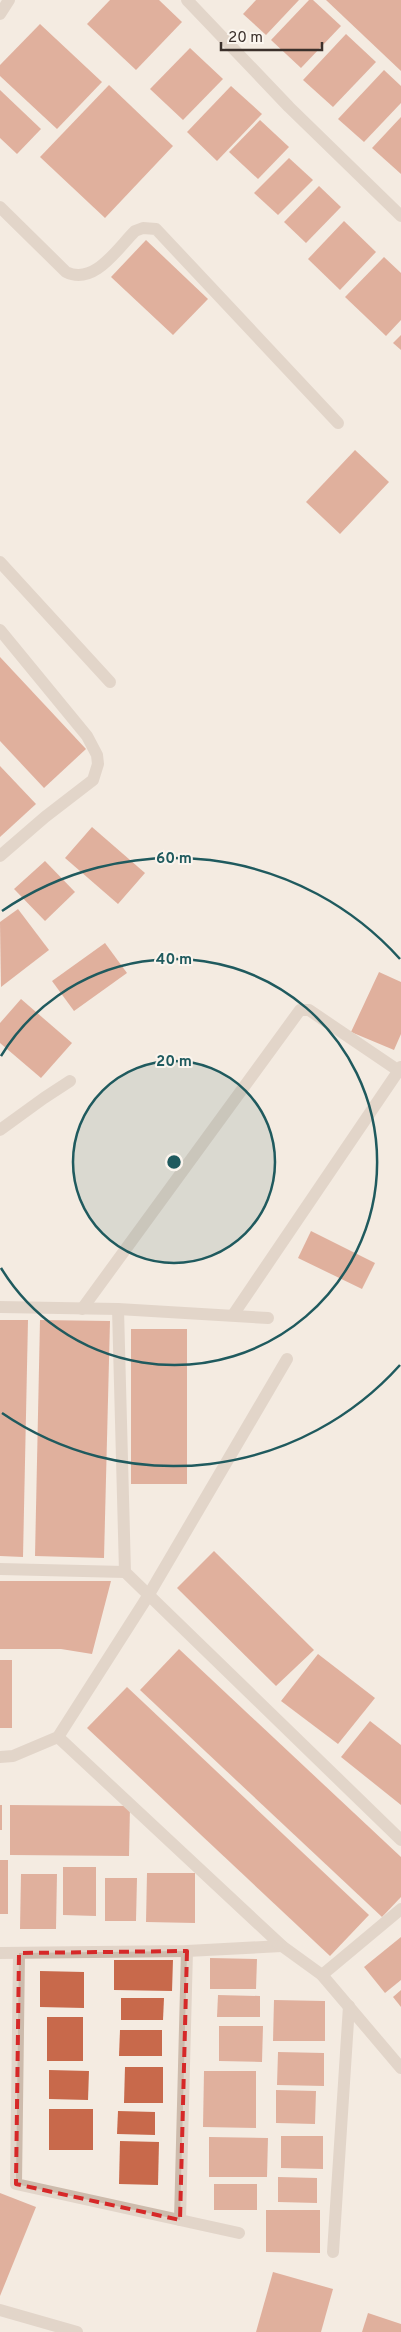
<svg xmlns="http://www.w3.org/2000/svg" width="401" height="2332" viewBox="0 0 401 2332" font-family="Overpass,sans-serif">
<style>
.building{fill:#c8694b}
.lines{fill:none;stroke-linecap:round;stroke-linejoin:round}
.minor{stroke:#cdbbac;stroke-width:12}
.marked{fill:none;stroke:#d62828;stroke-width:4;stroke-dasharray:10 6;stroke-linejoin:round}
.ring{fill:none;stroke:#1f5a5e;stroke-width:2.5}
.centre{fill:#1f5a5e;stroke:#fbf5ee;stroke-width:2.5}
.ring-label{font-size:15px;text-anchor:middle;font-weight:bold;fill:#1f5a5e;stroke:#fbf5ee;stroke-width:4;stroke-linejoin:round;paint-order:stroke}
</style>
<rect width="100%" height="100%" fill="#f4ebe1"/>
<g class="building">
<polygon points="110,0 159,0 182,22 136,70 87,24"/>
<polygon points="256,0 299,0 266,35 243,14"/>
<polygon points="309,0 313,0 341,26 301,68 271,40"/>
<polygon points="326,0 401,0 401,71"/>
<polygon points="40,24 102,82 57,129 0,76 0,65"/>
<polygon points="346,34 376,62 333,107 303,80"/>
<polygon points="190,48 223,79 183,120 150,89"/>
<polygon points="384,70 401,86 401,103 364,142 338,119"/>
<polygon points="109,85 173,146 105,218 40,157"/>
<polygon points="231,86 262,114 217,161 187,132"/>
<polygon points="0,90 41,129 17,154 0,138"/>
<polygon points="401,117 401,174 372,148"/>
<polygon points="260,120 289,147 258,179 229,152"/>
<polygon points="289,158 313,180 278,215 254,193"/>
<polygon points="319,186 341,207 306,243 284,222"/>
<polygon points="344,221 376,252 340,290 308,259"/>
<polygon points="146,240 208,299 173,335 111,277"/>
<polygon points="384,257 401,273 401,320 386,336 345,297"/>
<polygon points="401,335 401,350 393,343"/>
<polygon points="355,450 389,482 340,534 306,502"/>
<polygon points="0,657 86,749 44,788 0,741"/>
<polygon points="0,766 36,804 0,837"/>
<polygon points="92,827 145,873 118,904 65,858"/>
<polygon points="45,861 75,892 45,921 14,889"/>
<polygon points="18,909 49,950 1,987 0,922"/>
<polygon points="105,943 127,973 74,1011 52,981"/>
<polygon points="379,972 401,982 401,1034 394,1050 351,1032"/>
<polygon points="21,999 72,1043 41,1078 0,1043 0,1023"/>
<polygon points="311,1231 375,1263 362,1289 298,1258"/>
<polygon points="0,1320 28,1320 23,1557 0,1556"/>
<polygon points="40,1320 110,1321 104,1558 35,1556"/>
<rect x="131" y="1329" width="56" height="155"/>
<polygon points="214,1551 314,1650 276,1686 177,1588"/>
<polygon points="0,1581 111,1581 92,1654 61,1649 0,1649"/>
<polygon points="179,1649 401,1857 401,1897 382,1917 140,1690"/>
<polygon points="318,1654 375,1698 338,1744 281,1701"/>
<rect x="0" y="1660" width="12" height="68"/>
<polygon points="127,1687 369,1915 330,1956 87,1728"/>
<polygon points="370,1721 401,1745 401,1805 341,1757"/>
<rect x="0" y="1805" width="2" height="25"/>
<polygon points="10,1805 130,1806 129,1856 10,1855"/>
<rect x="0" y="1860" width="8" height="54"/>
<polygon points="63,1867 96,1867 96,1916 63,1915"/>
<polygon points="147,1873 195,1873 195,1923 146,1922"/>
<polygon points="21,1874 57,1874 56,1929 20,1929"/>
<polygon points="105,1878 137,1878 136,1921 105,1921"/>
<polygon points="401,1937 401,1980 385,1993 364,1967"/>
<polygon points="210,1958 257,1959 256,1989 210,1989"/>
<polygon points="114,1960 173,1960 172,1991 114,1990"/>
<polygon points="40,1971 84,1972 84,2008 40,2007"/>
<polygon points="401,1990 401,2007 393,1997"/>
<polygon points="218,1995 260,1996 260,2017 217,2017"/>
<polygon points="121,1998 164,1998 163,2020 121,2020"/>
<polygon points="274,2000 325,2001 325,2041 273,2041"/>
<rect x="47" y="2017" width="36" height="44"/>
<polygon points="219,2026 263,2026 262,2062 219,2061"/>
<polygon points="120,2030 162,2030 162,2056 119,2056"/>
<polygon points="278,2052 324,2053 324,2086 277,2085"/>
<polygon points="125,2067 163,2067 163,2103 124,2103"/>
<polygon points="49,2070 89,2071 88,2100 49,2099"/>
<polygon points="204,2071 256,2071 256,2128 203,2127"/>
<polygon points="276,2090 316,2091 315,2124 276,2123"/>
<rect x="49" y="2109" width="44" height="41"/>
<polygon points="118,2111 155,2112 155,2135 117,2134"/>
<polygon points="281,2136 323,2136 323,2169 281,2168"/>
<polygon points="209,2137 268,2138 267,2177 209,2177"/>
<polygon points="120,2141 159,2142 158,2185 119,2184"/>
<polygon points="278,2177 317,2178 317,2203 278,2202"/>
<rect x="214" y="2184" width="43" height="26"/>
<polygon points="0,2193 36,2207 0,2296"/>
<polygon points="266,2210 320,2210 320,2253 266,2252"/>
<polygon points="273,2272 333,2289 321,2332 256,2332"/>
<polygon points="368,2313 401,2324 401,2332 362,2332"/>
</g>
<g class="lines">
<g class="minor">
<polyline points="187,0 289,107 401,216"/>
<polyline points="0,14 9,0"/>
<path d="M0 207 66 272C94 286 117 249 135 231L143 228 156 229 338 423"/>
<polyline points="0,562 110,682"/>
<polyline points="0,630 87,736 97,755 98,764 93,780 45,817 0,856"/>
<polyline points="0,1130 44,1098 70,1081"/>
<polyline points="0,1307 118,1309 268,1318"/>
<polyline points="82,1309 300,1010 309,1010 399,1071"/>
<polyline points="118,1309 125,1572 401,1840"/>
<polyline points="233,1315 401,1067"/>
<polyline points="0,1569 125,1572"/>
<polyline points="58,1737 282,1946 322,1975 401,2068"/>
<polyline points="0,1757 13,1756 58,1737 148,1596 287,1359"/>
<polyline points="0,1953 187,1951 282,1946"/>
<polyline points="19,1953 16,2184 239,2233"/>
<polyline points="322,1975 401,1909"/>
<polyline points="180,2220 187,1951"/>
<polyline points="333,2252 349,2006"/>
<polyline points="0,2310 77,2332"/>
</g>
</g>
<path d="M0 0H401V2332H0ZM187 1951 180 2220 16 2184 19 1953Z" fill="#f4ebe1" fill-opacity=".55" fill-rule="evenodd"/>
<path class="marked" d="M187 1951 180 2220 16 2184 19 1953Z"/>
<circle cx="174" cy="1162" r="101" fill="#1f5a5e" fill-opacity=".12"/>
<g class="ring">
<circle cx="174" cy="1162" r="101"/>
<path d="M1 1056A203 203 0 1 1 1 1268"/>
<path d="M400 1365A304 304 0 0 1 2 1413M2 911A304 304 0 0 1 400 959"/>
</g>
<circle cx="174" cy="1162" r="8" class="centre"/>
<g class="ring-label">
<text x="174" y="863">60 m</text>
<text x="174" y="964">40 m</text>
<text x="174" y="1066">20 m</text>
</g>
<path d="M221 42v8h101v-8" fill="none" stroke="#3b302b" stroke-width="2.5"/>
<text x="228" y="42" font-size="15" fill="#3b302b" stroke="#fbf5ee" stroke-width="4" paint-order="stroke">20 m</text>
</svg>
